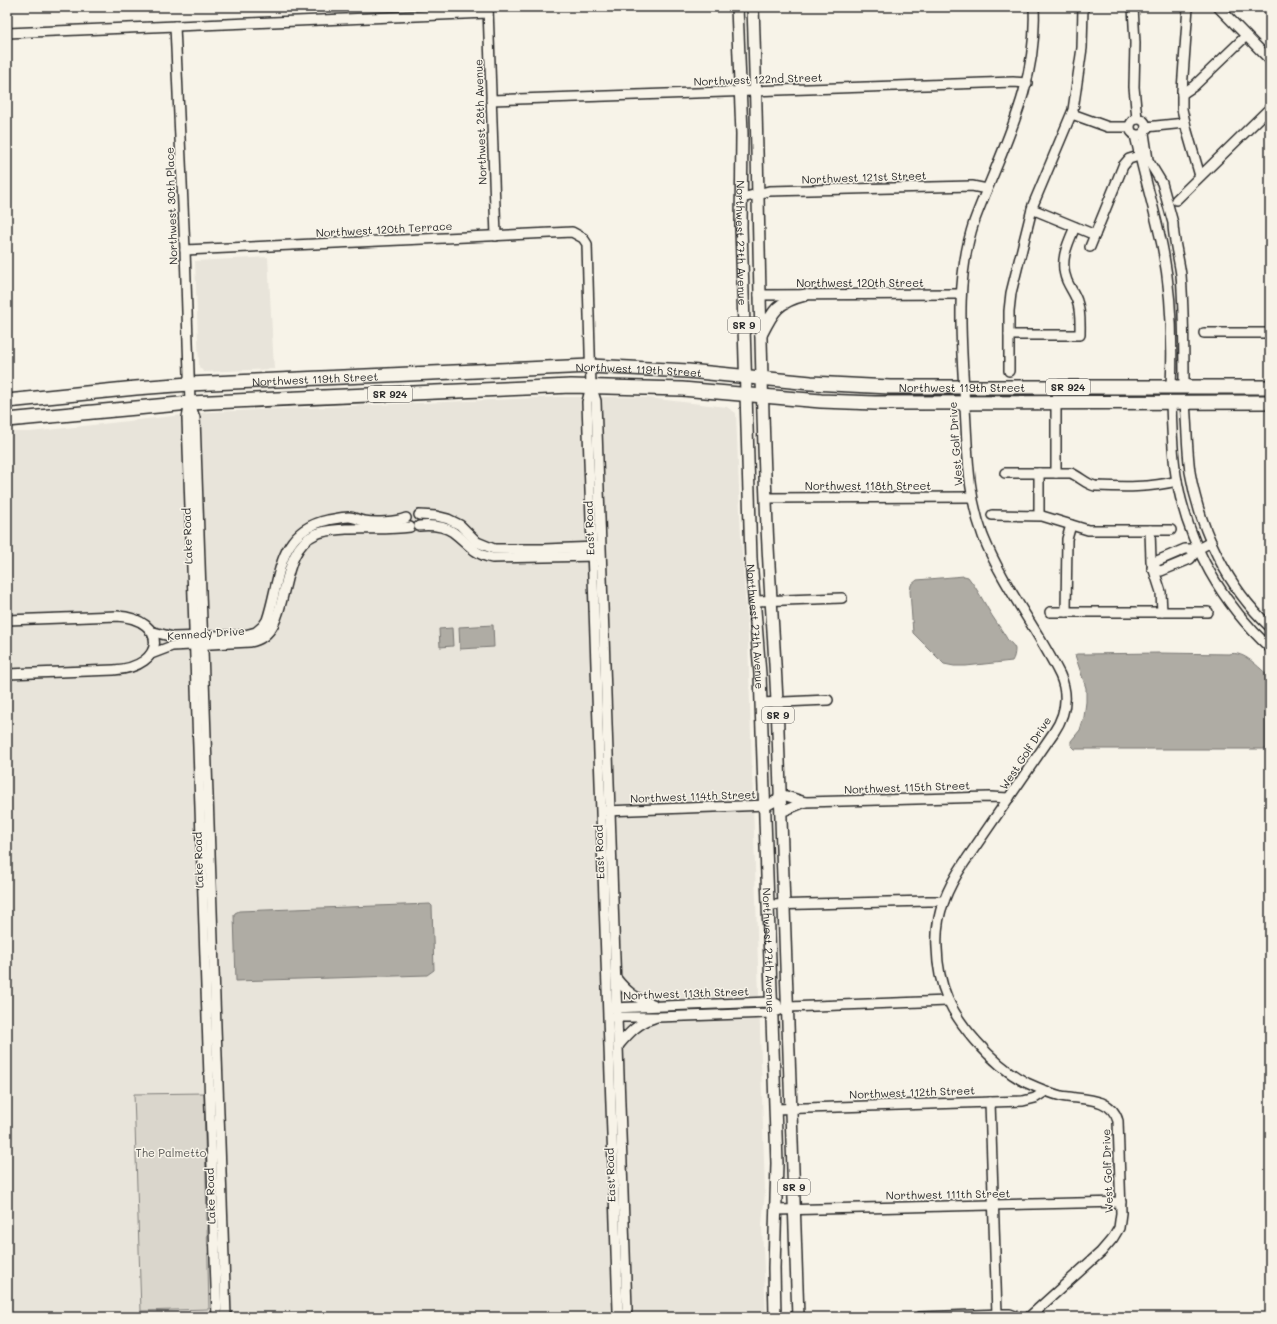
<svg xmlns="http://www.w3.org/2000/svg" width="1277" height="1324" viewBox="0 0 1277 1324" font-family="Mali,sans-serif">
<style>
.built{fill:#e8e4da}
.green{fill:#dad6cc;stroke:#82807c}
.water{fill:#afaca4;stroke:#7a7874}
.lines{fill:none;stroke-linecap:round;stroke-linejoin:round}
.minor-casing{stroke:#2b2b2b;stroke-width:12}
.major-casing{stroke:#2b2b2b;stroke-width:14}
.highway-casing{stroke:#2b2b2b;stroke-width:16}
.minor{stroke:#f7f3e8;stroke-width:9}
.major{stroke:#f7f3e8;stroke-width:11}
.highway{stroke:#f7f3e8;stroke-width:13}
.labels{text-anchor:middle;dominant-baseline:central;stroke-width:3;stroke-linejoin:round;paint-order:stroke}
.shield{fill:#f7f3e8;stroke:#686764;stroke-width:1}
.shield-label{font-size:10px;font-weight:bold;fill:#2b2b2b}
.street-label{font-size:11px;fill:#2b2b2b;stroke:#f7f3e8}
.park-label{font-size:11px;fill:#575653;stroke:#f7f3e8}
</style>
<rect width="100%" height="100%" fill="#f7f3e8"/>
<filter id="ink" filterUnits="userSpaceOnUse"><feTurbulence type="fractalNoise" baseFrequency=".025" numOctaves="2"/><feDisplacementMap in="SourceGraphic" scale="8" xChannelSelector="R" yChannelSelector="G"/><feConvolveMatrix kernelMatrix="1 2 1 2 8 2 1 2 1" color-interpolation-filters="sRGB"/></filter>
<g filter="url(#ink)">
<g class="built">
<polygon points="268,257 274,369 204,372 199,367 195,261"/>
<polygon points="559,397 639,397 727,407 736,413 741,538 748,639 765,1192 762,1226 766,1317 7,1317 7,432 30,432 209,412"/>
</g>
<polygon class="green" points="204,1093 209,1309 141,1311 134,1094"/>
<g class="water">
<path d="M964 576 968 577C976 587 981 597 988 609 993 618 1000 627 1006 637 1008 642 1014 644 1015 649 1015 654 1014 658 1012 661L966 666H954L944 664 913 633 910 591 911 585 917 580Z"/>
<polygon points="493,625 494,647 460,649 459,627"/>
<polygon points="452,628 453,646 440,647 439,629"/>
<path d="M1159 653 1229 654C1244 650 1259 668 1270 677V749H1075L1071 745V741L1080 730 1084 717 1086 702V688L1075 655 1077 654H1083Z"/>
<polygon points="430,904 432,906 434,970 427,975 236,981 234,915 235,913 239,911"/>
</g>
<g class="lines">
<defs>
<g id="minor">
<polyline points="1133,7 1135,43 1134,87 1137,119"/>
<polyline points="1188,7 1182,90 1182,109 1187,131 1200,176"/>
<polyline points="1218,7 1270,60"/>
<polyline points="488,8 496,236"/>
<polyline points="175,26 185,250 190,403 187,418 217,1317"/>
<polyline points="7,33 488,13"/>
<polyline points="1182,94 1194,86 1246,36"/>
<polyline points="491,100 1013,82 1027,83"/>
<polyline points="1072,114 1108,127 1129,127"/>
<circle cx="1138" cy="127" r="8"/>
<polyline points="1146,127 1185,123"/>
<path d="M1144 133 1148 160 1162 183 1173 223C1173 238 1179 259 1181 275 1184 312 1184 350 1184 387"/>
<path d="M1135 135C1143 172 1154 208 1162 245 1171 290 1173 341 1171 387"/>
<polyline points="742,198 769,191 972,186 987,189"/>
<polyline points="1176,200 1270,108"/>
<polyline points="1032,209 1095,235"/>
<polyline points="1090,247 1123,166 1129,159 1139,156"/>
<polyline points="185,250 572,232 583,238 587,244 591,386 587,402 618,1310 621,1317"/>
<polyline points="759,295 960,294"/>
<polyline points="1204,333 1270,333"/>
<path d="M1009 335H1080C1080 324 1081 312 1077 301 1075 294 1070 288 1067 281 1059 262 1067 245 1075 227"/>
<polyline points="1009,371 1009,311 1011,293 1033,205 1073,110 1082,48 1083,7"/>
<polyline points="591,386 596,401 627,1310 625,1317"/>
<path d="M1171 402C1172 429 1172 455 1177 481 1189 546 1222 603 1270 648"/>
<path d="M1185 402C1187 426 1187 449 1190 472 1200 530 1227 587 1270 627"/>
<polyline points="1056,403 1056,473"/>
<polyline points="190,404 195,418 226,1317"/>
<path d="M1005 473H1071C1080 477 1086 484 1095 486 1123 487 1150 488 1177 481"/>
<polyline points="766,498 971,497"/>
<polyline points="419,515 436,516 448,519 460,525 477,542 494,549 544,549 598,547"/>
<polyline points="992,515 1042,516 1088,530 1171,530"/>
<polyline points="1039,515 1039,473"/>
<path d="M419 526C430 525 442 525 453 532 467 542 473 554 492 558L599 556"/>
<polyline points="1150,530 1151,561 1161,592 1162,612"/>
<polyline points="1198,549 1185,549 1157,561 1152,568 1161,571 1190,559 1198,549 1211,542"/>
<polyline points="755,601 842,598"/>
<polyline points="1050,612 1208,612"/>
<polyline points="1066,612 1067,539 1071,525"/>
<path d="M7 620 117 616C168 619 167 667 114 670L7 674"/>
<path d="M150 631 173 637 245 635 256 632 263 626 267 620C281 579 276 531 328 520 334 519 342 517 349 517 354 517 358 520 364 521 375 523 396 522 406 518"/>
<path d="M151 654 172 646 250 642C295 635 273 552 316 534 325 530 336 530 346 529 367 528 389 530 410 527"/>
<polyline points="761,703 828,700"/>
<polyline points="605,811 768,805 777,800 780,794 805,802"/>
<polyline points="781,812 805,802 990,797 1009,798"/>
<polyline points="768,905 928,901 944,901"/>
<path d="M616 978C626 991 636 999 653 1004"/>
<polyline points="612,1008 772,1002 777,1004"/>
<polyline points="612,1017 658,1017 772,1013 788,1007 948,1001"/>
<path d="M618 1046C629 1033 638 1023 654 1018"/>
<polyline points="990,1102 997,1314"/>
<polyline points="775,1109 1023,1101 1035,1098 1046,1091"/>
<polyline points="777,1210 1121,1202"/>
<polyline points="919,1317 1002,1314 1010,1314 1018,1317"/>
<path d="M1029 1317 1101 1252 1113 1238 1119 1228 1121 1213 1118 1121C1111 1096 1082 1100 1061 1096 1050 1093 1038 1088 1027 1083 1007 1073 990 1057 976 1041 951 1013 938 987 937 948 936 932 938 916 944 901 949 887 956 875 964 863L1054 732C1066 714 1069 695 1060 675 1037 628 1003 586 983 536 967 493 968 453 965 408 962 346 954 283 974 222 979 208 985 194 991 180 1015 122 1037 72 1034 7"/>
</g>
<g id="major">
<path id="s1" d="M737 7 742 134 741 227 751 559 760 674 777 1163 774 1268 775 1317"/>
<path d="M753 7C759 171 759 336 766 500 768 567 774 635 777 702L798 1317"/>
<path d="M761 335C773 311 777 302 805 295"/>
</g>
<g id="highway">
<path id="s2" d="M7 401 136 388 189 384 590 366 688 371 811 383 890 387H1270"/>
<polyline points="7,420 190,403 571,386 682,389 821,401 875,403 1270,402"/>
</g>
</defs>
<use href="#minor" class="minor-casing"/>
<use href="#major" class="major-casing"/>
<use href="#highway" class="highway-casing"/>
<use href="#minor" class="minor"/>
<use href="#major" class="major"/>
<use href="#highway" class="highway"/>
</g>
</g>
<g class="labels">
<g class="shield">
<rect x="728" y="317" width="32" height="16" rx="3"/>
<rect x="1046" y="379" width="44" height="16" rx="3"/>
<rect x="368" y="386" width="44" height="16" rx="3"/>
<rect x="762" y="707" width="32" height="16" rx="3"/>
<rect x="778" y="1179" width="32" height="16" rx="3"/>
</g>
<g class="shield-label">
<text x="744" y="325">SR 9</text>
<text x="1068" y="387">SR 924</text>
<text x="390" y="394">SR 924</text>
<text x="778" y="715">SR 9</text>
<text x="794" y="1187">SR 9</text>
</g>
<g class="street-label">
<text transform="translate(758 79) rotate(-2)">Northwest 122nd Street</text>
<text transform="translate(480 122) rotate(-92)">Northwest 28th Avenue</text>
<text transform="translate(864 177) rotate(-2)">Northwest 121st Street</text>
<text transform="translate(171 206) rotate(-92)">Northwest 30th Place</text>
<text transform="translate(384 229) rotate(-3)">Northwest 120th Terrace</text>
<text stroke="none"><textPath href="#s1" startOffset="236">Northwest 27th Avenue</textPath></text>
<text x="860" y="282">Northwest 120th Street</text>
<text stroke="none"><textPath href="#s2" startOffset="633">Northwest 119th Street</textPath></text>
<text stroke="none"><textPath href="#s2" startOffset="309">Northwest 119th Street</textPath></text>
<text stroke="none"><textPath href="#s2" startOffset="957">Northwest 119th Street</textPath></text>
<text transform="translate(955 444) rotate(-94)">West Golf Drive</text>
<text x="868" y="485">Northwest 118th Street</text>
<text transform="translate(589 528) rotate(-92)">East Road</text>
<text transform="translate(187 536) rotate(-92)">Lake Road</text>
<text stroke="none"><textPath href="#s1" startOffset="620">Northwest 27th Avenue</textPath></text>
<text transform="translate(206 633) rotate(-4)">Kennedy Drive</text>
<text transform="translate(1025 753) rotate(-57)">West Golf Drive</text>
<text transform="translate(907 787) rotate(-2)">Northwest 115th Street</text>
<text transform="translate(693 796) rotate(-2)">Northwest 114th Street</text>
<text transform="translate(599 852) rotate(-92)">East Road</text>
<text transform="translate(198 860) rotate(-92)">Lake Road</text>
<text stroke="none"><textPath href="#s1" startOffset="944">Northwest 27th Avenue</textPath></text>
<text transform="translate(686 993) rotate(-2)">Northwest 113th Street</text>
<text transform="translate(912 1092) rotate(-2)">Northwest 112th Street</text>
<text transform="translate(1107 1171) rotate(-92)">West Golf Drive</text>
<text transform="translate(610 1175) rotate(-92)">East Road</text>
<text transform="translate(948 1194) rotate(-1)">Northwest 111th Street</text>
<text transform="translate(210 1196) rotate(-92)">Lake Road</text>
</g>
<g class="park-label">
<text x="171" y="1152">The Palmetto</text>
</g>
</g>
<rect width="1277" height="1324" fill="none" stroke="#f7f3e8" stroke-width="24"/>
<rect x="12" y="12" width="1253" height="1300" fill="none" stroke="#2b2b2b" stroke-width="1.5" filter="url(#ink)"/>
</svg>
